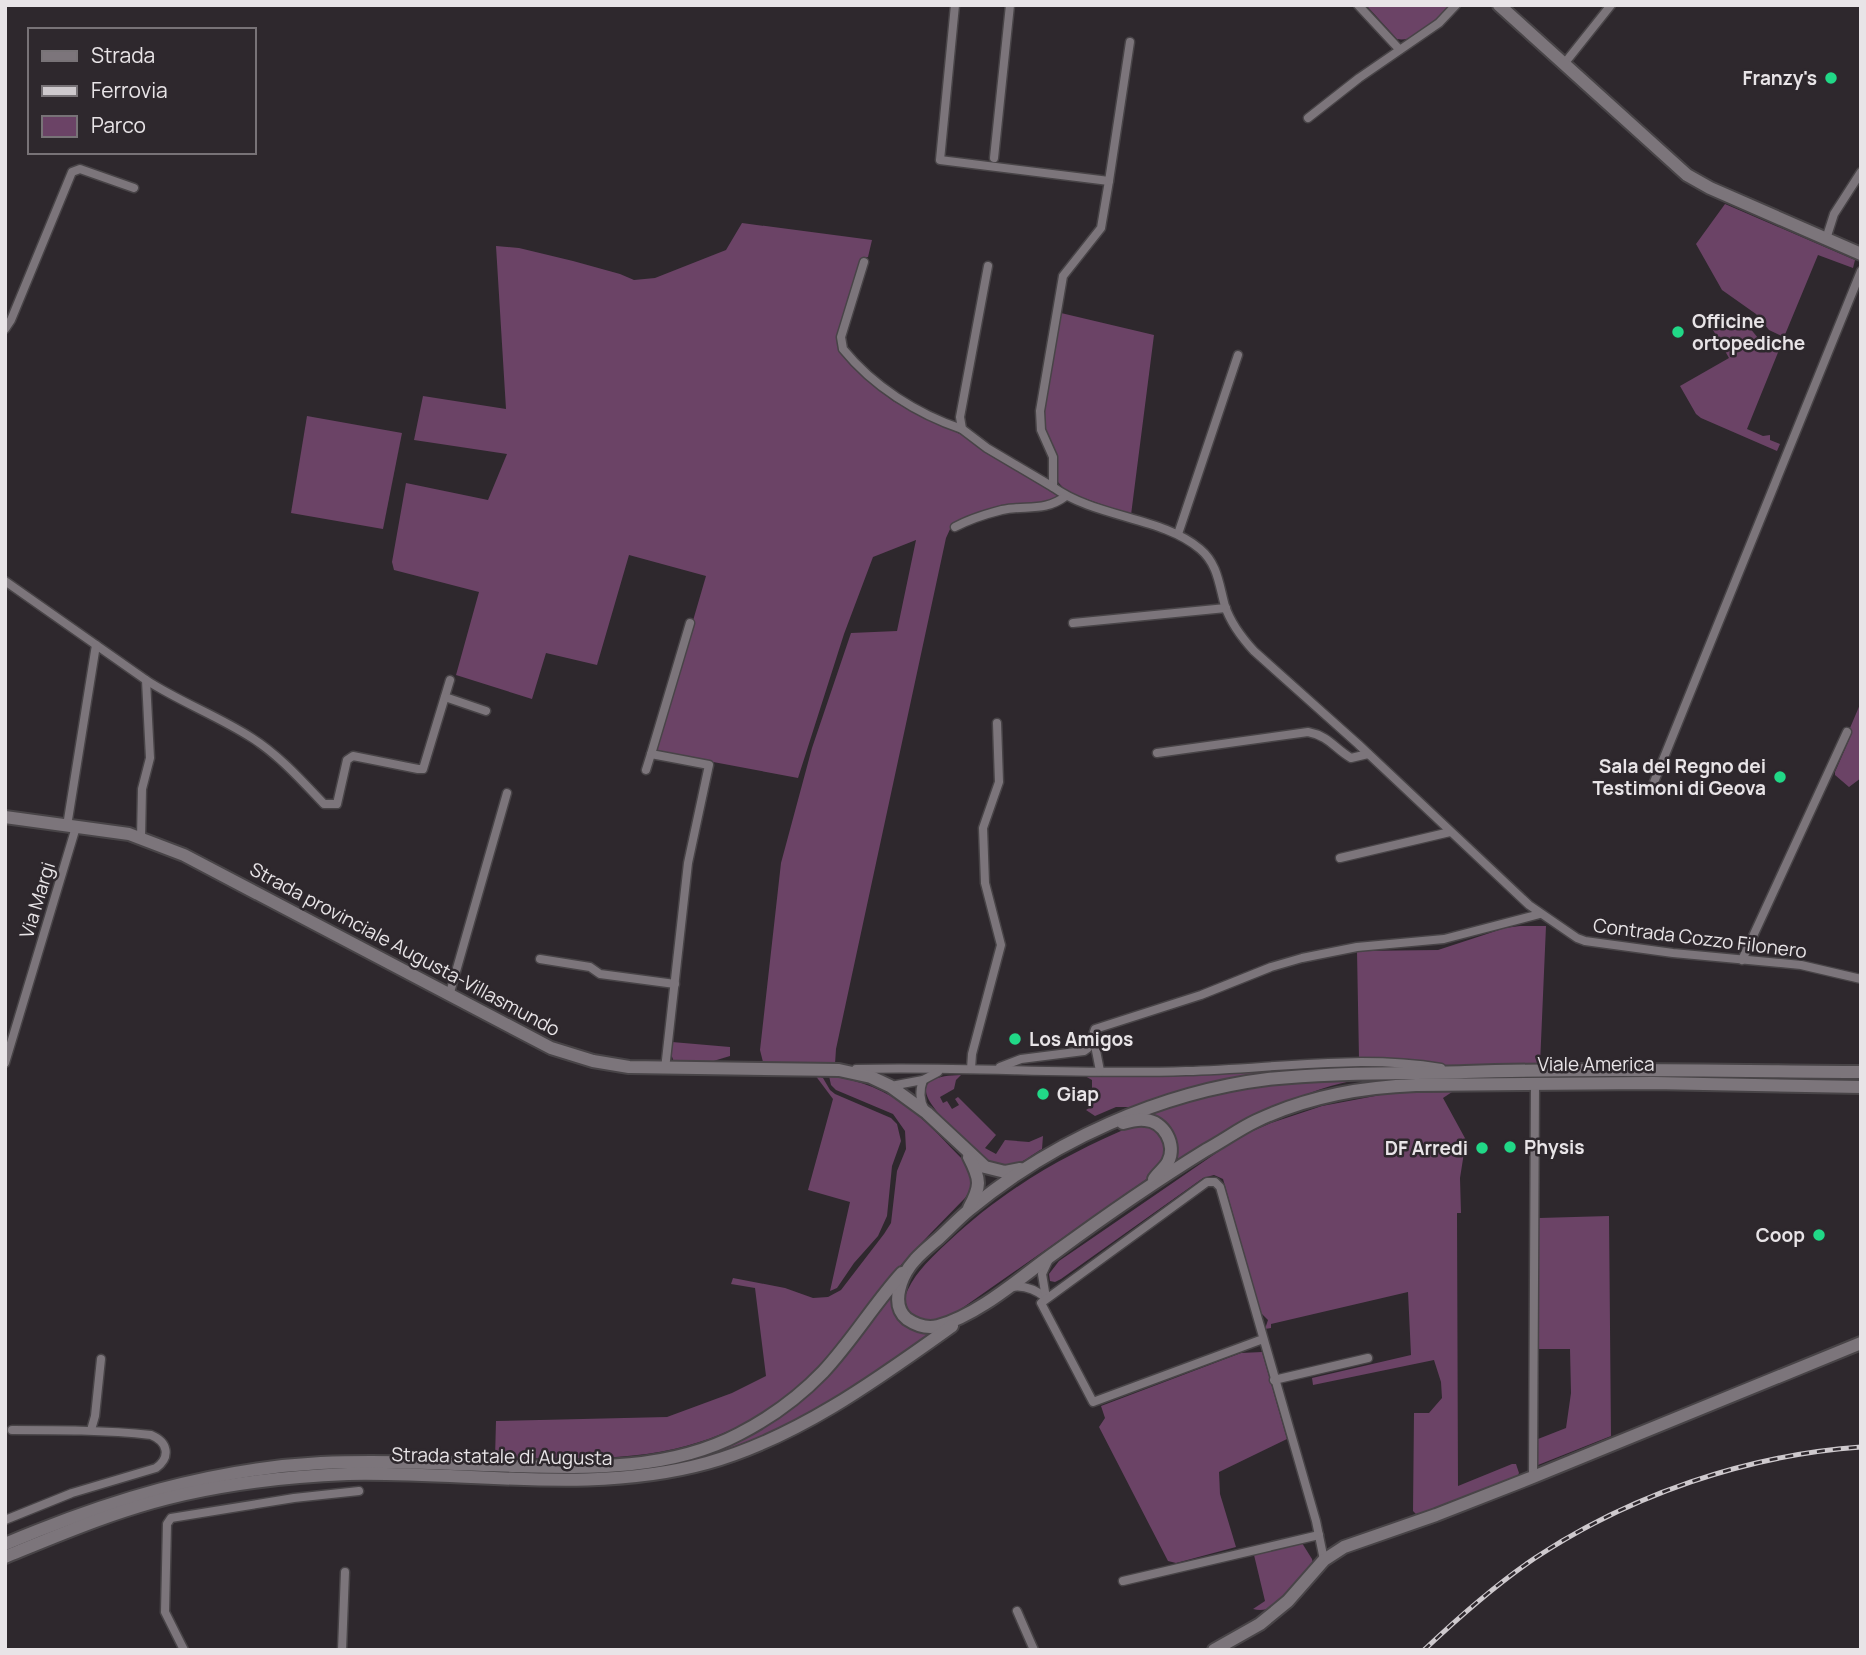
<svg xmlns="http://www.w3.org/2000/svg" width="1866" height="1655" viewBox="0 0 1866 1655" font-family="Manrope,sans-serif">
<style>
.green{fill:#6b4366}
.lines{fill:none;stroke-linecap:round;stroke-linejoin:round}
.street-casing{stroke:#484447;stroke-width:11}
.secondary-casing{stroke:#484447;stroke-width:16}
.street{stroke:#7c757b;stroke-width:8}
.secondary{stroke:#7c757b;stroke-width:12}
.rail-casing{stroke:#cec9cd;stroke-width:5}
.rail{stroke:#2e282d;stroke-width:2.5;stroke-dasharray:8;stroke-linecap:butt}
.poi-dot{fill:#21d887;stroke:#2e282d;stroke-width:2.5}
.labels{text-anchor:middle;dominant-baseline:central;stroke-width:5;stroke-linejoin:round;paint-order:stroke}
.poi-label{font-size:19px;font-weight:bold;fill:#e8e4e7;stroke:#2e282d;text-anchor:end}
.street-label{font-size:19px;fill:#e8e4e7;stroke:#2e282d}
</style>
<rect width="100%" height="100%" fill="#2e282d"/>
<g class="green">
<path d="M1366 5H1452C1439 18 1417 43 1397 39Z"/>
<polygon points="1725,204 1855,260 1853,268 1818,255 1784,337 1769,330 1756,314 1722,290 1696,244"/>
<polygon points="742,223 872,240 868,257 861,258 837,335 839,350 871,383 893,401 964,436 1060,497 1053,503 1012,506 951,527 946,538 836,1049 835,1064 763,1062 760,1050 781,863 812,748 851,633 897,631 916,540 873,557 844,634 798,778 655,751 706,576 629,555 597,665 546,653 532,699 456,675 479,592 394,570 392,562 406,483 488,500 507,454 414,440 423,396 506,409 496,246 519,248 573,261 620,274 634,280 655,278 726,250"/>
<polygon points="1061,313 1154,335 1131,515 1067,492 1058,482 1055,454 1045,432 1043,413"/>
<polygon points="1736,315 1745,322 1758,338 1779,350 1747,429 1763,436 1770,435 1770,440 1780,444 1777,451 1701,418 1696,414 1680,386 1729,358 1709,323"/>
<polygon points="307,416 402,433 383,529 291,513"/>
<polygon points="1861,702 1861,778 1849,787 1835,775 1835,772 1852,733 1850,728"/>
<polygon points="1520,926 1546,926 1540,1065 1475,1067 1443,1066 1394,1058 1359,1059 1357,951 1438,950 1505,928"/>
<polygon points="672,1042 730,1047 730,1056 710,1062 674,1062 671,1054"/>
<polygon points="1390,1064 1406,1067 1306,1070 1249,1075 1194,1086 1132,1107 1116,1107 1095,1116 1086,1110 1092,1106 1092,1080 1085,1076 1194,1075 1271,1067"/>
<polygon points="815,1075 823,1078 830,1090 835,1094 891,1118 897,1124 901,1141 892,1166 887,1216 878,1236 854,1263 837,1288 830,1291 850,1202 808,1190 833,1099"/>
<path d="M961 1075 956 1080 954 1089 940 1097 943 1103 947 1101 952 1109 959 1105 955 1099 958 1097 996 1135 985 1148 996 1154 1005 1140 1029 1142 1043 1136 1042 1149C1033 1154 1018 1166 1008 1167 1004 1167 995 1166 992 1164 981 1160 963 1140 955 1131 931 1106 901 1076 961 1075Z"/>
<path d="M829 1076C896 1085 922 1118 967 1164 974 1176 974 1187 965 1198 937 1227 908 1255 882 1287 859 1314 840 1344 816 1370 778 1410 728 1437 674 1449 615 1462 555 1458 495 1458L496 1421 667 1417 732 1393 766 1376 755 1288 731 1284 733 1278 785 1288 813 1298 828 1297 841 1290 884 1234 891 1223 897 1171 906 1149 905 1131 893 1114 836 1090 831 1085Z"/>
<path d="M1340 1080 1351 1081C1288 1094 1235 1130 1180 1161 1175 1156 1178 1153 1177 1145 1176 1130 1166 1122 1153 1115L1154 1110C1215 1091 1277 1083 1340 1080Z"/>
<polygon points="1452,1092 1443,1098 1466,1140 1460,1178 1461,1213 1457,1213 1458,1486 1512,1464 1516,1464 1519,1473 1517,1477 1439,1508 1416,1514 1413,1511 1414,1413 1429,1413 1442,1398 1441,1382 1434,1360 1313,1385 1312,1378 1411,1355 1408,1292 1271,1324 1271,1328 1265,1329 1268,1320 1261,1313 1223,1179 1214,1175 1203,1178 1061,1279 1055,1282 1050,1281 1049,1274 1059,1261 1241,1136 1271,1123 1322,1106 1391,1093"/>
<path d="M1135 1125 1151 1126 1162 1134 1167 1152 1157 1170 1148 1178 948 1318C928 1326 907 1321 905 1297 912 1275 931 1258 948 1242 1003 1190 1065 1154 1135 1125Z"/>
<polygon points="1609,1216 1611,1436 1538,1465 1538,1439 1566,1428 1571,1393 1570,1349 1538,1349 1539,1218"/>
<path d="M890 1296 906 1325 915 1331 930 1335C905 1352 880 1371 854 1388 796 1425 732 1452 664 1466V1464L781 1415Z"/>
<polygon points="1262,1352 1287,1439 1219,1472 1220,1494 1236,1547 1176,1563 1168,1561 1099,1427 1105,1418 1101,1406 1241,1353"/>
<path d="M1302 1543 1312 1559 1313 1564C1299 1580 1278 1617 1253 1609L1265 1601 1254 1555Z"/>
</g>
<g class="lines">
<defs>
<g id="street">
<path d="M955 5 940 160 1109 181 1101 228 1063 276 1040 411 1041 430 1053 457V487C1096 518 1163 517 1200 549 1218 564 1219 585 1225 606 1231 624 1242 638 1254 651L1358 744 1529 905 1577 938 1585 941 1673 953 1801 965 1861 979"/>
<polyline points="1358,5 1399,49"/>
<polyline points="1564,64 1611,5"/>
<polyline points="1308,118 1359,78 1439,23 1456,5"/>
<polyline points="994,158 1010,5"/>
<polyline points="1109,181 1130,42"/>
<polyline points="1826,239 1834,214 1861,172"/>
<path d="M864 262 841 337 843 349C873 386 917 414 962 429"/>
<polyline points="988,266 960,417 962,429 987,448 1053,487"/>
<polyline points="5,329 11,320 72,172 80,169 134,188"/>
<path d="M955 527C970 519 986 514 1002 510 1027 505 1045 512 1066 496"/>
<polyline points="1178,534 1238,355"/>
<polyline points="5,581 146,680 150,758 142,789 141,838"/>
<polyline points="1073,623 1226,608"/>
<path d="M146 680C180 702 218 716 252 738 279 755 302 781 324 804H337L347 760 353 756 418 769H423L450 680"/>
<polyline points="445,697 486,711"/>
<path d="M1157 753 1308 732C1329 736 1334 748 1351 758L1368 754"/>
<polyline points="646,770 651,754"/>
<polyline points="1652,787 1861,271"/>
<polyline points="67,826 96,645"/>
<polyline points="1340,858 1450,832"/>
<polyline points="540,959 590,967 600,974 675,984"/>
<polyline points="1742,960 1847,732"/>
<polyline points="449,996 507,793"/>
<polyline points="5,1063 76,827"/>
<polyline points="1000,1067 1021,1059 1084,1051 1088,1048 1092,1037"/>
<polyline points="665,1069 688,863 709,765 651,754 690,623"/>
<path d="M856 1069C966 1066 1076 1075 1186 1071 1271 1069 1356 1054 1441 1068"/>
<polyline points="971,1069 972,1054 1001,945 985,883 983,828 999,782 997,723"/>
<polyline points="1100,1071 1093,1035 1095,1029 1201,995 1271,967 1302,958 1357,947 1444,939 1540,914"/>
<polyline points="891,1086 923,1080"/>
<path d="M925 1110C919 1100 919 1091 923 1080L938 1072"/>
<path d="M1012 1287C1025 1285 1035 1289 1046 1298"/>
<polyline points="1046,1298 1042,1274 1048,1261"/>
<polyline points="1263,1339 1093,1402 1041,1303 1207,1182 1215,1182 1220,1187 1316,1521 1324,1560"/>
<polyline points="1274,1380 1368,1358"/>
<polyline points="91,1430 95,1416 101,1359"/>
<polyline points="1533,1477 1535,1084"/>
<path d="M5 1520 72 1493 156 1468C171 1457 168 1442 151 1435 105 1430 58 1430 12 1430"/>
<polyline points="1123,1581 1319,1535"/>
<polyline points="1017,1611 1034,1650"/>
<polyline points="184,1650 165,1612 167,1524 171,1518 294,1498 359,1491"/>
<polyline points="342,1650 345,1572"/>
</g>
<g id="secondary">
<polyline points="1499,5 1687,175 1710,188 1861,254"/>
<polyline points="5,817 129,834 184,855 551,1048 593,1061 629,1067 839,1070 871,1077 890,1086 927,1113 985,1167 1005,1172 1020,1169"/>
<path d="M1861 1072C1729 1071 1597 1068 1465 1072 1400 1074 1333 1072 1268 1079 1161 1092 1052 1141 969 1210 959 1218 949 1229 939 1238 931 1245 922 1252 915 1260 902 1274 889 1304 907 1319 916 1325 927 1329 938 1326 979 1315 1022 1276 1056 1252 1105 1216 1154 1182 1206 1150 1223 1141 1239 1129 1256 1121 1306 1097 1361 1087 1416 1085L1653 1083 1861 1087"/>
<path d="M1123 1123C1130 1121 1138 1119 1145 1120 1164 1121 1177 1145 1168 1162 1165 1168 1158 1173 1154 1179"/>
<path d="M969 1208C981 1186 981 1180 969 1157"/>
<path d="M5 1544C107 1501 210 1469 321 1463 385 1460 451 1464 516 1466 590 1468 671 1470 739 1434 770 1418 799 1397 823 1372 852 1341 874 1304 902 1273"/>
<path d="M5 1557C44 1541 84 1524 124 1511 195 1487 273 1477 348 1474 467 1471 591 1495 707 1463 797 1438 878 1379 952 1326"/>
<polyline points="1214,1650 1260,1624 1288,1601 1324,1560 1344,1547 1436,1515 1533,1477 1861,1343"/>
</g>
</defs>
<use href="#street" class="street-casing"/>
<use href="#secondary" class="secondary-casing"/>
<use href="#street" class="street"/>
<use href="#secondary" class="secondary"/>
<defs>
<path id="rail" d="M1424 1650C1459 1617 1495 1585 1535 1558 1630 1495 1747 1455 1861 1447"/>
</defs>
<use href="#rail" class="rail-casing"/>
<use href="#rail" class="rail"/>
</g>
<g class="poi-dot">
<circle cx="1831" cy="78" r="7"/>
<circle cx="1678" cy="332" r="7"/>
<circle cx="1780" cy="777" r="7"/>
<circle cx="1015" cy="1039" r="7"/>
<circle cx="1043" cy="1094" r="7"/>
<circle cx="1510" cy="1147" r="7"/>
<circle cx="1482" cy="1148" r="7"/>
<circle cx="1819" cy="1235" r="7"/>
</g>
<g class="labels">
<g class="poi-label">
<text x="1817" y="78">Franzy's</text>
<text x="1692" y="321" text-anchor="start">Officine<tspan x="1692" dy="22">ortopediche</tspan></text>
<text x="1766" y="766">Sala del Regno dei<tspan x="1766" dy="22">Testimoni di Geova</tspan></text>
<text x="1029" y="1039" text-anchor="start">Los Amigos</text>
<text x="1057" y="1094" text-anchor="start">Giap</text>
<text x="1524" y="1147" text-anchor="start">Physis</text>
<text x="1468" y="1148">DF Arredi</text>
<text x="1805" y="1235">Coop</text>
</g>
<g class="street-label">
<text transform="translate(37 900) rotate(-73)">Via Margi</text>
<text transform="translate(1700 938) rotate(7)">Contrada Cozzo Filonero</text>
<text transform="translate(405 949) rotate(28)">Strada provinciale Augusta-Villasmundo</text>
<text x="1596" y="1064">Viale America</text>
<text transform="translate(502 1456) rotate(1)">Strada statale di Augusta</text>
</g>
</g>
<rect width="1866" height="1655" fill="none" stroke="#e8e4e7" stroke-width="14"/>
<rect x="28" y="28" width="228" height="126" fill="#2e282d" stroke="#787377" stroke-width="2"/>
<rect x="42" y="51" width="35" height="10" fill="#7c757b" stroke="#787377" stroke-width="2"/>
<text x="91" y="63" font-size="21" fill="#e8e4e7">Strada</text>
<rect x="42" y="86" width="35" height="10" fill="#cec9cd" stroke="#787377" stroke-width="2"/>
<text x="91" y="98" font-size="21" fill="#e8e4e7">Ferrovia</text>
<rect x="42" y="116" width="35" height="21" fill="#6b4366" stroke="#787377" stroke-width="2"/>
<text x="91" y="133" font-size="21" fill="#e8e4e7">Parco</text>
</svg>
